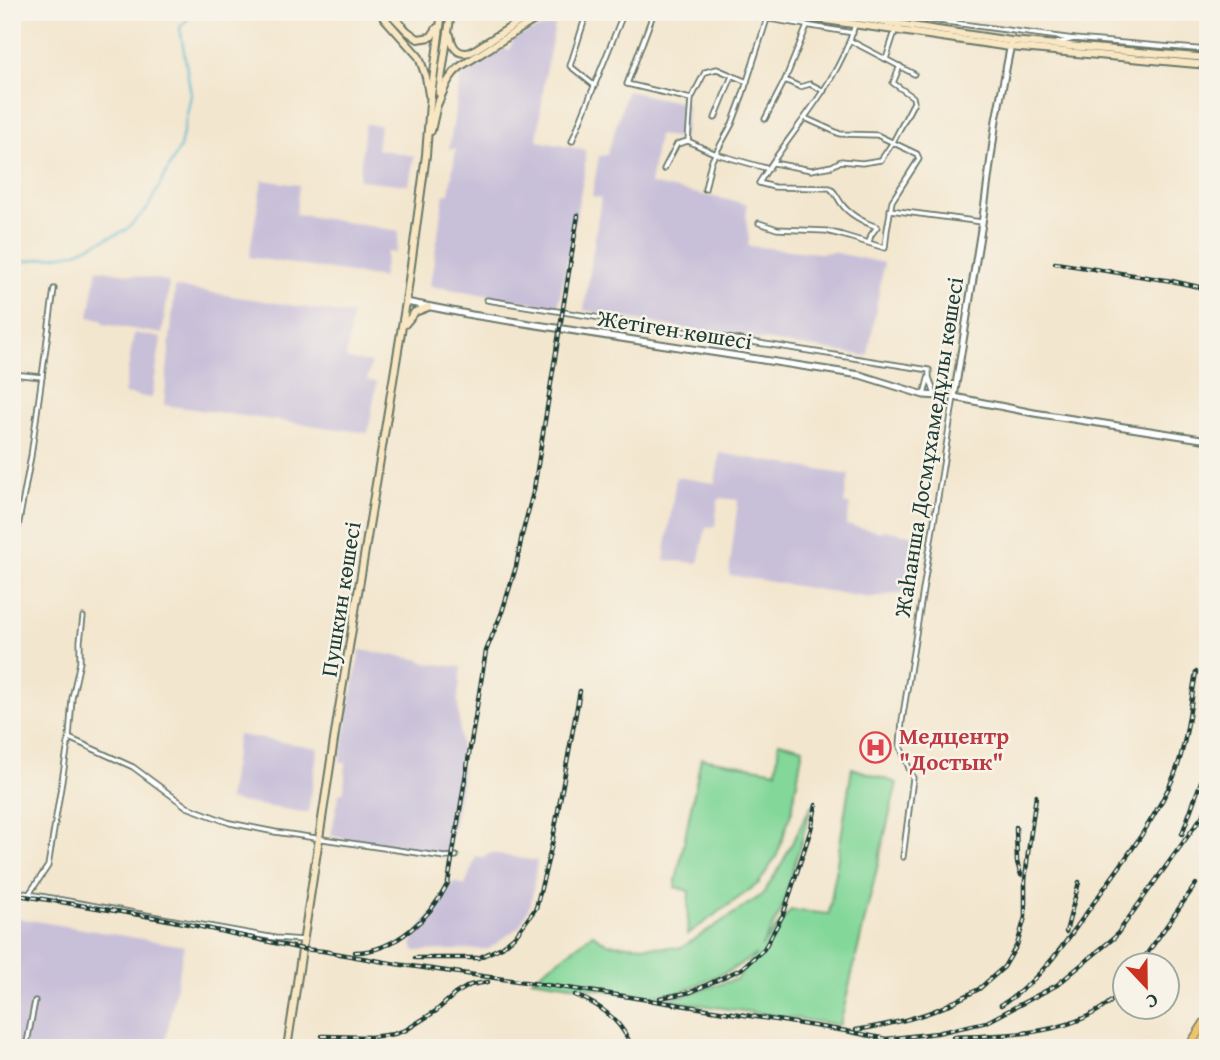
<svg xmlns="http://www.w3.org/2000/svg" width="1220" height="1060" viewBox="0 0 1220 1060" font-family="'Gentium Book Plus',serif">
<style>
.industrial{fill:#c8bfd8}
.green{fill:#82d799;stroke:#508a66;stroke-width:2}
.lines{fill:none;stroke-linecap:round;stroke-linejoin:round}
.stream{stroke:#4eb3cd;stroke-width:2}
.minor-casing{stroke:#69786a;stroke-width:7}
.tertiary-casing{stroke:#69786a;stroke-width:9}
.secondary-casing{stroke:#69786a;stroke-width:10}
.primary-casing{stroke:#69786a;stroke-width:10}
.minor{stroke:#fff;stroke-width:3.5}
.tertiary{stroke:#fff;stroke-width:5}
.secondary{stroke:#f9e7c3;stroke-width:6}
.primary{stroke:#f1c369;stroke-width:7}
.rail-casing{stroke:#1f3d34;stroke-width:4.5}
.rail{stroke:#f7f3e8;stroke-width:2;stroke-dasharray:5;stroke-linecap:butt}
.labels{text-anchor:middle;dominant-baseline:central;stroke-width:5;stroke-linejoin:round;paint-order:stroke}
.street-label{font-size:23px;fill:#1f3d34;stroke:#f7f3e8}
.health-label{font-size:23px;font-weight:bold;fill:#be3a42;stroke:#f7f3e8;text-anchor:start}
</style>
<rect width="100%" height="100%" fill="#f7f3e8"/>
<filter id="ink" filterUnits="userSpaceOnUse"><feTurbulence type="fractalNoise" baseFrequency=".0143" numOctaves="2"/><feDisplacementMap in="SourceGraphic" scale="14" xChannelSelector="R" yChannelSelector="G"/><feConvolveMatrix kernelMatrix="1 2 1 2 8 2 1 2 1" color-interpolation-filters="sRGB"/></filter>
<filter id="wash" filterUnits="userSpaceOnUse"><feTurbulence type="fractalNoise" baseFrequency=".00686" numOctaves="4" result="noise"/><feDisplacementMap in="SourceGraphic" scale="28" xChannelSelector="R" yChannelSelector="G"/><feGaussianBlur stdDeviation="1.57" result="paint"/><feColorMatrix in="noise" values="0 0 0 0 0 0 0 0 0 0 0 0 0 0 0 0 0 1.4 0 .05"/><feComposite in="paint" operator="in"/></filter>
<g filter="url(#wash)">
<rect width="100%" height="100%" fill="#f3e6ce"/>
<g class="industrial">
<polygon points="555,25 545,77 537,141 585,150 585,170 558,307 430,286 444,194 449,193 456,149 449,149 461,74 472,65 504,49 509,50 514,39 523,34 541,28"/>
<polygon points="627,91 687,104 686,126 683,138 658,135 650,184 747,204 746,220 749,239 748,246 819,253 832,252 884,263 868,356 676,327 584,310 601,198 592,196 599,156 607,155"/>
<polygon points="365,124 380,125 377,149 414,156 409,185 359,180"/>
<polygon points="262,180 299,185 296,214 399,231 396,253 387,252 382,278 249,257"/>
<polygon points="97,269 167,281 169,285 162,334 103,324 102,320 89,317"/>
<polygon points="175,287 352,315 346,359 371,363 367,380 377,382 368,433 164,405"/>
<polygon points="134,333 161,338 152,398 124,394"/>
<polygon points="720,453 849,475 844,503 850,505 846,525 882,532 884,530 920,537 915,567 908,566 905,592 870,598 729,575 738,500 721,498 718,501 715,526 706,528 698,563 664,560 676,477 715,483"/>
<polygon points="360,650 417,659 426,663 461,667 458,699 462,778 448,854 443,857 331,836 339,794 344,791 346,763 340,761"/>
<polygon points="238,735 318,748 308,813 228,800"/>
<polygon points="490,853 537,861 531,903 520,926 489,949 415,951 412,944 414,938 454,882 465,886 476,857 485,857"/>
<polygon points="12,917 184,946 164,1048 12,1048"/>
</g>
<g class="green">
<polygon points="779,742 803,748 792,810 777,855 759,883 687,935 689,891 675,887 701,758 776,771"/>
<polygon points="852,768 897,783 840,1025 667,1000 737,979 756,954 731,970 681,992 644,996 532,979 593,934 608,944 681,948 762,895 780,867 812,804 781,911 761,947 791,910 829,914"/>
</g>
<g class="lines">
<polyline class="stream" points="12,259 27,261 74,253 126,230 147,209 180,147 191,95 180,27 195,12"/>
</g>
</g>
<g filter="url(#ink)">
<g class="lines">
<defs>
<g id="minor">
<polyline points="587,12 570,66 595,86"/>
<polyline points="654,12 627,84 691,99"/>
<polyline points="743,12 745,15 853,33"/>
<polyline points="843,14 864,14 924,19 1074,39"/>
<path d="M855 25C837 86 791 130 759 183L774 187 830 188C836 193 837 197 841 203 848 214 865 223 877 227L871 235 869 242"/>
<polyline points="851,41 914,74"/>
<polyline points="1057,43 1074,39 1208,50"/>
<polyline points="886,59 895,31"/>
<polyline points="785,80 800,87 810,84 824,91"/>
<polyline points="715,118 732,76"/>
<polyline points="765,119 785,80 807,26"/>
<polyline points="572,141 624,12"/>
<polyline points="688,141 716,154 769,169"/>
<polyline points="773,163 811,170 832,166 841,161 862,163 881,160 893,142 914,102 913,97 893,83 900,66"/>
<polyline points="664,169 677,144 688,141 691,99 705,72 717,69 747,82"/>
<polyline points="705,189 711,162 732,124 741,100 767,19"/>
<polyline points="890,210 982,222"/>
<polyline points="759,223 777,229 826,231 842,235 885,248 887,230 892,201 919,159 917,154 877,135 840,134 805,118"/>
<polyline points="487,300 929,370 929,377 935,395"/>
<polyline points="12,374 42,377"/>
<polyline points="924,395 928,379"/>
<polyline points="12,560 31,456 54,289"/>
<polyline points="69,738 133,767 187,807 230,823 275,832 445,857 456,856"/>
<polyline points="903,857 913,778 900,746 902,721 954,397"/>
<polyline points="12,858 12,861"/>
<polyline points="12,891 275,938 303,940"/>
<polyline points="29,894 48,866 69,738 72,698 80,662 80,641 83,617"/>
<polyline points="26,1048 35,1001"/>
</g>
<g id="tertiary">
<polyline points="406,302 472,315 860,375 924,395 954,397 1034,413 1208,440"/>
<polyline points="954,397 983,217 996,120 1011,44"/>
</g>
<g id="secondary">
<polyline points="379,12 419,57 426,77 429,95"/>
<polyline points="389,12 407,31 418,39 431,37 437,28"/>
<polyline points="771,12 1010,47 1208,65"/>
<polyline points="818,12 1011,41 1208,58"/>
<path d="M450 35C452 47 458 56 471 52L535 12"/>
<polyline points="439,93 451,12"/>
<path d="M437 105C445 89 446 78 461 66L547 12"/>
<polyline points="431,131 437,104"/>
<polyline points="405,324 415,312 428,307"/>
<polyline points="287,1048 338,714 406,302 426,155 430,103 442,12"/>
</g>
<g id="primary">
<polyline points="1188,1048 1208,1017"/>
<polyline points="1197,1048 1208,1032"/>
</g>
</defs>
<use href="#minor" class="minor-casing"/>
<use href="#tertiary" class="tertiary-casing"/>
<use href="#secondary" class="secondary-casing"/>
<use href="#primary" class="primary-casing"/>
<use href="#minor" class="minor"/>
<use href="#tertiary" class="tertiary"/>
<use href="#secondary" class="secondary"/>
<use href="#primary" class="primary"/>
<defs>
<g id="rail">
<polyline points="1055,263 1172,281 1208,289"/>
<polyline points="1016,827 1017,862 1021,875"/>
<polyline points="1182,834 1203,776 1208,756"/>
<polyline points="12,894 165,919 302,949 323,951 396,964 617,995 846,1031 886,1039 937,1033 987,1022 1057,985 1115,937 1208,808"/>
<polyline points="1066,932 1079,882"/>
<path d="M355 952C395 952 431 917 448 883L486 651 502 612 516 567 522 535 534 489 578 215"/>
<polyline points="415,958 478,958 502,947 515,936 536,908 552,844 580,691"/>
<polyline points="1139,965 1196,884"/>
<path d="M575 995C601 1005 622 1021 632 1048"/>
<polyline points="660,998 691,992 741,969 764,949 783,915 811,829 816,805"/>
<path d="M1001 1005C1043 980 1071 934 1100 894 1126 858 1156 818 1174 776 1187 744 1190 706 1196 672"/>
<polyline points="944,1007 979,989 1004,967 1017,945 1025,917 1025,881 1028,853 1036,796"/>
<path d="M856 1030C887 1025 927 1017 953 1002"/>
<polyline points="322,1036 371,1037 394,1034 406,1030 436,1011 455,994 470,985 488,982"/>
<path d="M953 1037C1008 1035 1090 1036 1126 985"/>
</g>
</defs>
<use href="#rail" class="rail-casing"/>
<use href="#rail" class="rail"/>
</g>
</g>
<defs>
<symbol id="hospital-ring" viewBox="-11 -11 22 22"><circle r="9.5" fill="#f7f3e8" stroke="#e0444e" stroke-width="1.5"/><path d="M-5-5h3v3.5h4V-5h3V5h-3V1.5h-4V5h-3Z" fill="#e0444e"/></symbol>
</defs>
<g fill-rule="evenodd">
<use href="#hospital-ring" x="858" y="730" width="35" height="35"/>
</g>
<g class="labels">
<g class="street-label">
<text transform="translate(675 329) rotate(9)">Жетіген көшесі</text>
<text transform="translate(928 447) rotate(-81)">Жаһанша Досмұхамедұлы көшесі</text>
<text transform="translate(340 599) rotate(-81)">Пушкин көшесі</text>
</g>
<g class="health-label">
<text x="899" y="735">Медцентр<tspan x="899" dy="26">"Достык"</tspan></text>
</g>
</g>
<rect width="1220" height="1060" fill="none" stroke="#f7f3e8" stroke-width="42"/>
<g transform="translate(1146 986) rotate(158)"><circle r="33" fill="#f7f3e8" stroke="#a1aaa0" stroke-width="2"/>
<path d="M0-5L12 26L0 18L-12 26Z" fill="#c8321e"/>
<text y="-10" font-size="19" font-weight="bold" text-anchor="middle" fill="#1f3d34">С</text>
</g>
</svg>
